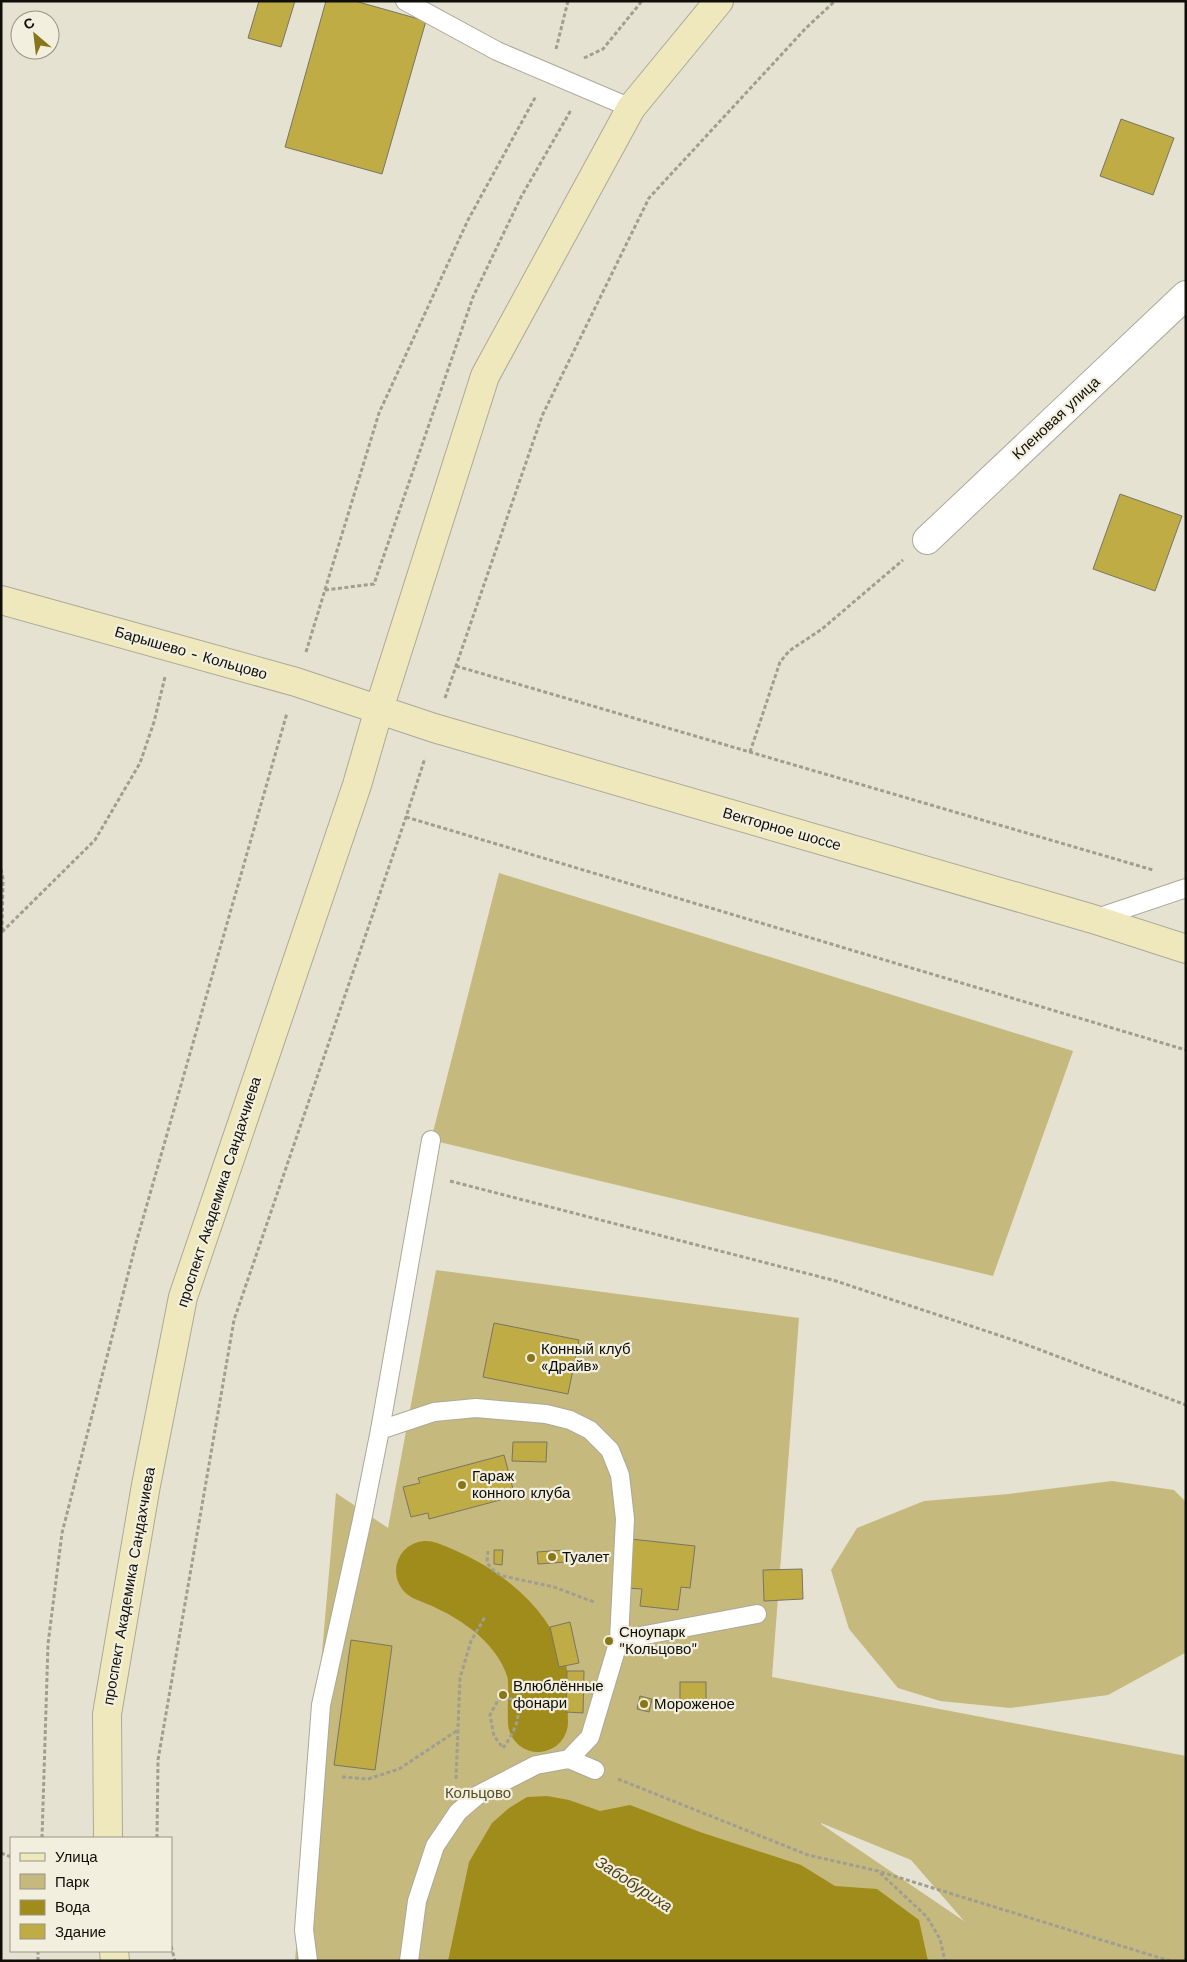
<svg xmlns="http://www.w3.org/2000/svg" width="1187" height="1962" viewBox="0 0 1187 1962" font-family="'Work Sans',sans-serif">
<style>
.green{fill:#c5b97e;fill-rule:evenodd}
.water{fill:#a08c1b}
.lines{fill:none;stroke-linecap:round;stroke-linejoin:round}
.river{stroke:#a08c1b;stroke-width:60}
.building{fill:#c0ac44;stroke:#787566}
.lane-casing{stroke:#aca999;stroke-width:20}
.street-casing{stroke:#aca999;stroke-width:30}
.secondary-casing{stroke:#aca999;stroke-width:30}
.path{stroke:#a09e91;stroke-width:3;stroke-dasharray:4 2.5;stroke-linecap:butt}
.lane{stroke:#fff;stroke-width:18}
.street{stroke:#fff;stroke-width:28}
.secondary{stroke:#efe8bc;stroke-width:28}
.poi-dot{fill:#87771a;stroke:#f3efde;stroke-width:2}
.labels{text-anchor:middle;dominant-baseline:central;stroke-width:4.5;stroke-linejoin:round;paint-order:stroke}
.street-label{font-size:15px;fill:#0f0e08;stroke:#f3efde}
.poi-label{font-size:15px;fill:#0f0e08;stroke:#f3efde;text-anchor:start}
.park-label{font-size:15px;fill:#574e24;stroke:#f3efde}
.water-label{font-size:16px;font-style:italic;fill:#4c4319;stroke:#f3efde}
</style>
<rect width="100%" height="100%" fill="#e5e2d1"/>
<g class="green">
<polygon points="499,873 1073,1051 993,1276 431,1140"/>
<path d="M436 1270 799 1318 772 1677 1186 1756V1961H295L336 1493 388 1528ZM821 1823 911 1860 964 1921 821 1824Z"/>
<polygon points="1112,1481 1174,1490 1186,1502 1185,1653 1108,1695 1010,1708 940,1701 898,1688 849,1629 831,1570 857,1528 924,1501 1009,1494"/>
</g>
<polygon class="water" points="547,1796 569,1800 600,1811 630,1805 700,1832 801,1865 835,1886 877,1889 919,1920 928,1961 448,1961 469,1862 492,1823 509,1808 527,1797"/>
<g class="lines">
<path class="river" d="M426 1571C472 1588 520 1619 536 1668 540 1680 537 1708 538 1722"/>
</g>
<g class="building">
<polygon points="259,1 295,1 281,47 248,38"/>
<polygon points="326,1 355,1 426,21 382,174 285,147"/>
<polygon points="1121,119 1174,138 1153,195 1100,176"/>
<polygon points="1120,494 1182,516 1155,591 1093,569"/>
<polygon points="494,1323 579,1340 568,1394 483,1377"/>
<polygon points="513,1442 547,1442 546,1462 512,1461"/>
<polygon points="504,1455 515,1496 429,1519 428,1513 411,1517 403,1487 420,1483 418,1478"/>
<polygon points="631,1539 695,1546 690,1588 681,1587 678,1610 640,1606 642,1589 626,1588"/>
<polygon points="494,1550 503,1550 502,1565 494,1564"/>
<polygon points="565,1550 566,1562 538,1564 537,1552"/>
<polygon points="802,1569 803,1599 764,1601 763,1570"/>
<polygon points="570,1622 579,1663 559,1667 550,1627"/>
<polygon points="351,1640 392,1646 375,1770 334,1765"/>
<polygon points="567,1671 584,1671 583,1713 566,1712"/>
<rect x="680" y="1682" width="26" height="20"/>
<polygon points="640,1696 652,1699 649,1712 637,1709"/>
</g>
<g class="lines">
<defs>
<g id="lane">
<polyline points="405,1 497,51 631,108"/>
<polyline points="1094,919 1186,888"/>
<polyline points="380,1430 431,1140"/>
<polyline points="619,1640 757,1614"/>
<polyline points="308,1961 304,1930 321,1705 362,1520 380,1430 434,1412 476,1408 546,1414 570,1420 590,1430 610,1450 620,1475 625,1519 619,1640 590,1737 569,1759"/>
<polyline points="409,1961 417,1901 435,1846 458,1812 478,1795 536,1765 569,1759 595,1770"/>
</g>
<polyline id="street" points="927,540 1186,295"/>
<g id="secondary">
<polyline points="1,600 296,682 434,728 1093,919 1186,949"/>
<polyline points="108,1838 107,1714 146,1485 183,1297 357,785 379,709 485,376 631,108 719,1"/>
<polyline points="114,1951 115,1961"/>
</g>
</defs>
<use href="#lane" class="lane-casing"/>
<use href="#street" class="street-casing"/>
<use href="#secondary" class="secondary-casing"/>
<g class="path">
<polyline points="556,49 568,1"/>
<polyline points="584,58 603,49 642,1"/>
<polyline points="325,590 374,584 473,297 521,197 571,110"/>
<polyline points="306,652 379,413 468,220 536,96"/>
<polyline points="456,666 1153,870"/>
<polyline points="445,698 542,416 649,198 806,28 835,1"/>
<polyline points="750,752 780,662 789,651 822,629 903,560"/>
<polyline points="406,817 1186,1050"/>
<polyline points="1,869 3,879 2,931"/>
<polyline points="2,932 95,840 140,763 154,722 165,677"/>
<polyline points="450,1181 836,1281 1022,1343 1186,1405"/>
<polyline points="488,1551 487,1563 495,1572 503,1576 554,1587 594,1602"/>
<path d="M510 1698C527 1711 513 1734 503 1748L494 1736 490 1715 498 1700Z"/>
<polyline points="342,1777 368,1779 399,1769 458,1730"/>
<polyline points="456,1779 460,1678 471,1641 485,1617"/>
<polyline points="618,1779 808,1855 878,1871 927,1917 940,1939 945,1961"/>
<polyline points="42,1838 48,1644 62,1533 136,1243 287,713"/>
<polyline points="157,1838 158,1760 234,1320 406,817 425,758"/>
<polyline points="1,1853 11,1857"/>
<polyline points="881,1872 1170,1961"/>
<polyline points="171,1946 175,1961"/>
<polyline points="38,1961 38,1951"/>
</g>
<use href="#lane" class="lane"/>
<use href="#street" class="street"/>
<use href="#secondary" class="secondary"/>
</g>
<g class="poi-dot">
<circle cx="531" cy="1358" r="5"/>
<circle cx="462" cy="1485" r="5"/>
<circle cx="552" cy="1557" r="5"/>
<circle cx="609" cy="1641" r="5"/>
<circle cx="503" cy="1695" r="5"/>
<circle cx="644" cy="1704" r="5"/>
</g>
<g class="labels">
<g class="street-label">
<text transform="translate(1056 418) rotate(-43)">Кленовая улица</text>
<text transform="translate(191 653) rotate(16)">Барышево - Кольцово</text>
<text transform="translate(782 829) rotate(16)">Векторное шоссе</text>
<text transform="translate(219 1192) rotate(-72)">проспект Академика Сандахчиева</text>
<text transform="translate(129 1586) rotate(-80)">проспект Академика Сандахчиева</text>
</g>
<g class="poi-label">
<text x="541" y="1349">Конный клуб<tspan x="541" dy="17">«Драйв»</tspan></text>
<text x="472" y="1476">Гараж<tspan x="472" dy="17">конного клуба</tspan></text>
<text x="562" y="1557">Туалет</text>
<text x="619" y="1632">Сноупарк<tspan x="619" dy="17">"Кольцово"</tspan></text>
<text x="513" y="1686">Влюблённые<tspan x="513" dy="17">фонари</tspan></text>
<text x="654" y="1704">Мороженое</text>
</g>
<g class="park-label">
<text x="478" y="1793">Кольцово</text>
</g>
<g class="water-label">
<text transform="translate(634 1884) rotate(33)">Забобуриха</text>
</g>
</g>
<rect width="1187" height="1962" fill="none" stroke="#0f0e08" stroke-width="5"/>
<rect x="10" y="1837" width="162" height="115" fill="#f3efde" stroke="#989588"/>
<rect x="20" y="1853" width="25" height="8" fill="#efe8bc" stroke="#989588"/>
<text x="55" y="1862" font-size="15" fill="#0f0e08">Улица</text>
<rect x="20" y="1874" width="25" height="15" fill="#c5b97e" stroke="#989588"/>
<text x="55" y="1887" font-size="15" fill="#0f0e08">Парк</text>
<rect x="20" y="1900" width="25" height="15" fill="#a08c1b" stroke="#989588"/>
<text x="55" y="1912" font-size="15" fill="#0f0e08">Вода</text>
<rect x="20" y="1924" width="25" height="15" fill="#c0ac44" stroke="#989588"/>
<text x="55" y="1937" font-size="15" fill="#0f0e08">Здание</text>
<g transform="translate(35 35) rotate(332)"><circle r="24" fill="#f3efde" stroke="#989588"/>
<path d="M0-4L9 19L0 12L-9 19Z" fill="#87771a"/>
<text y="-8" font-size="14" font-weight="bold" text-anchor="middle" fill="#0f0e08">С</text>
</g>
</svg>
